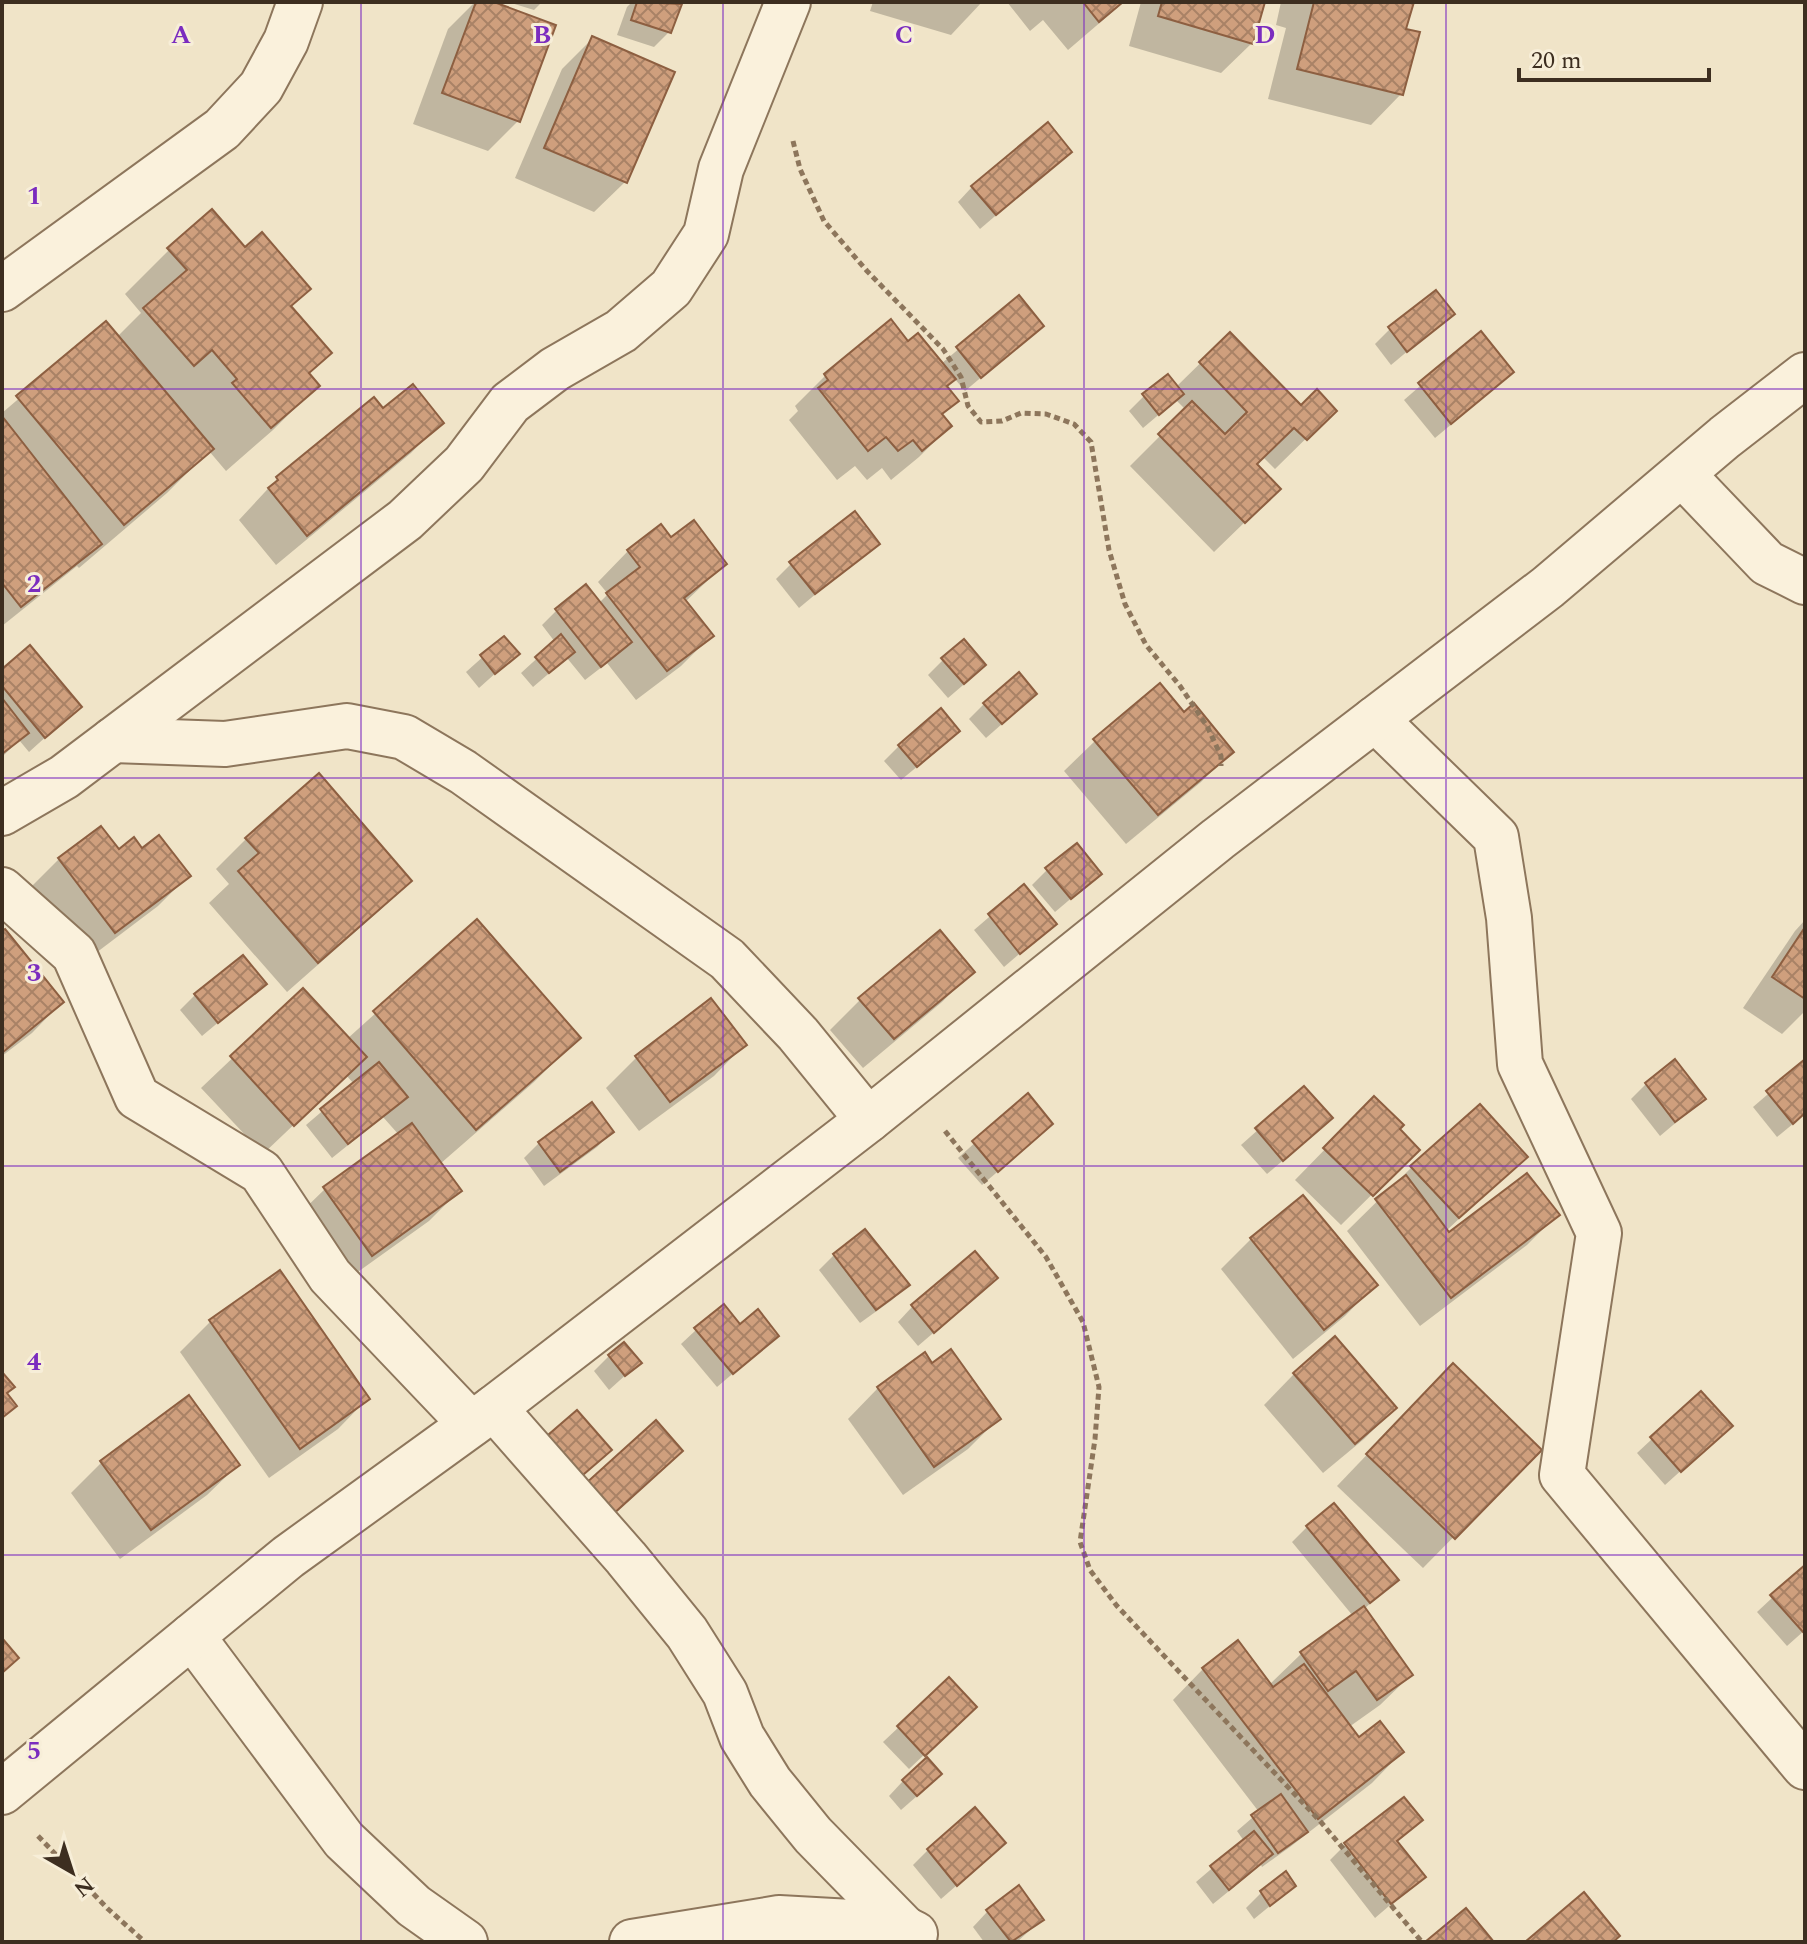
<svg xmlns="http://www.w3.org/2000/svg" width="1807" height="1944" viewBox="0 0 1807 1944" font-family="Spectral,serif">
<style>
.shadow{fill:#0003}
.building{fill:url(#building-cross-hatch);stroke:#8d5f41;stroke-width:2}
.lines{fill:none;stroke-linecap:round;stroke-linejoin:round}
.minor-casing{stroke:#8d765c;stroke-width:48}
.path{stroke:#8d765c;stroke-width:5;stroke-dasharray:6 4;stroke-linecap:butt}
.minor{stroke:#faf1dc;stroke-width:44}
.grid{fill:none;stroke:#7b2cbf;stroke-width:2;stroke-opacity:0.55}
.grid-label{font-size:26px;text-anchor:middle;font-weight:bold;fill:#7b2cbf;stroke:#f7eed8;stroke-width:6;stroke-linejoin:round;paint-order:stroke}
</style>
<defs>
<pattern id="building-cross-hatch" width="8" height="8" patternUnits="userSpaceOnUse" patternTransform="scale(2)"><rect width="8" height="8" fill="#cf9f7d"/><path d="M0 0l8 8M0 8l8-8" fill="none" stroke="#a98266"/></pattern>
</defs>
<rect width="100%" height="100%" fill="#f0e4c8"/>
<g class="shadow">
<polygon points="475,2 488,2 519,120 488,151 413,124 448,29"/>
<polygon points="508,2 542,2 534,10"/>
<polygon points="632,2 670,2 679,5 669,32 654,47 617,35 627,7"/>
<polygon points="873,2 982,2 951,35 870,11"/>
<polygon points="1007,2 1124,2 1068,50 1043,20 1030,31"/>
<polygon points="1141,2 1263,2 1252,43 1221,73 1129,46"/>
<polygon points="1281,2 1412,2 1404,31 1401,94 1371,125 1268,99 1286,28 1276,25"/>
<polygon points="592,39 625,182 594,212 515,178 562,69"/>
<polygon points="1070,152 980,229 958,202 972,187"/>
<polygon points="169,250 245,250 309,289 290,308 307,374 317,386 273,430 226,471 209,451 167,493 79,568 77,566 2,626 2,413 106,324 117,337 141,313 125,294"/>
<polygon points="1019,298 1042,326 965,391 954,378 945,387 956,401 941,416 950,426 919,457 891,480 882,468 867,480 855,466 837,480 789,420 798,411 795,406 825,376 891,322 908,343 941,364"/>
<polygon points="1452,314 1391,365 1375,344 1390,329"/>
<polygon points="1230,334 1301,408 1334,411 1275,469 1263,457 1255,464 1248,519 1214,552 1130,466 1186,410 1176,400 1143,428 1129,411 1144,396 1176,387"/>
<polygon points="1480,334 1496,387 1435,438 1404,400"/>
<polygon points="374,399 383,411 441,422 411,453 276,565 239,520 277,479"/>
<polygon points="660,526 671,539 725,564 685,602 711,636 681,666 636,700 607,663 585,680 567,658 533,687 521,673 555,642 542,625 557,610 599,603 608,594 598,582 628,551"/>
<polygon points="877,543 799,608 776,579 791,564"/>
<polygon points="504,638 517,654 479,688 466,672"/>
<polygon points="943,660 969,680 948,698 928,675"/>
<polygon points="2,672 79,707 29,752 19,740 2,757"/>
<polygon points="984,704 1019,709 986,738 969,719"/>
<polygon points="1183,715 1231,752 1201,782 1126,844 1064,771 1095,741"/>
<polygon points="899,746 942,746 901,780 884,761"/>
<polygon points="319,776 410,881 379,911 287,992 209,903 229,884 216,869 246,839"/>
<polygon points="141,851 188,876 158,906 84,962 29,889 59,859"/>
<polygon points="1047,870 1100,874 1055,912 1032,885"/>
<polygon points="1024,887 1054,924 1004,967 974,930"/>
<polygon points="1805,920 1805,1011 1782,1034 1743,1008 1795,931"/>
<polygon points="477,922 578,1038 534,1082 440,1164 459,1191 429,1221 341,1284 294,1219 325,1189 399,1135 383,1117 332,1158 306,1125 354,1084 346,1075 263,1154 201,1088 303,991 347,1039"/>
<polygon points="2,934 62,1002 32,1033 2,1056"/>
<polygon points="972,971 942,1002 863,1068 830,1030 860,1000"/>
<polygon points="264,984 202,1036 180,1010 195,995"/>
<polygon points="744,1045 714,1076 639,1131 606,1088 636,1058"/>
<polygon points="1805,1062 1805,1114 1777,1137 1753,1107"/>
<polygon points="1646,1084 1704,1099 1660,1136 1631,1099"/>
<polygon points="1304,1089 1315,1133 1267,1174 1241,1145"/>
<polygon points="1027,1096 1036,1139 982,1185 958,1158"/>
<polygon points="1374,1099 1397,1130 1417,1150 1341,1225 1295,1180"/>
<polygon points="612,1132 597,1147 544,1186 524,1158 539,1143"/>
<polygon points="1525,1157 1446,1231 1449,1234 1557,1215 1527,1245 1420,1326 1347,1231 1412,1167"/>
<polygon points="1251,1239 1375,1285 1345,1316 1293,1359 1221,1269"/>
<polygon points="834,1255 907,1285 892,1300 860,1323 819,1270"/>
<polygon points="980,1293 918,1346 898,1322 912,1307"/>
<polygon points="211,1321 368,1398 338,1429 269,1478 180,1352"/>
<polygon points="739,1327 777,1336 717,1387 681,1344 696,1330"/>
<polygon points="609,1356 639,1363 609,1390 594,1371"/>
<polygon points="931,1366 998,1419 968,1449 903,1495 848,1419 878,1388"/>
<polygon points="1294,1374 1395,1408 1364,1439 1323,1473 1264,1405"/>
<polygon points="1423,1396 1539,1450 1423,1568 1337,1486"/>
<polygon points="1652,1439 1715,1440 1665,1485 1637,1453"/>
<polygon points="102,1462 238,1465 207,1495 120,1559 71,1493"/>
<polygon points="1307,1527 1396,1580 1364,1609 1411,1675 1380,1705 1349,1727 1359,1739 1402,1752 1372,1783 1290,1847 1262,1867 1261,1865 1213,1904 1196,1882 1244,1841 1237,1831 1259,1812 1173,1700 1203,1669 1269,1685 1301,1654 1353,1616 1292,1542"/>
<polygon points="1805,1567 1805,1630 1787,1646 1757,1612"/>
<polygon points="949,1680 959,1722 909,1769 883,1742"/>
<polygon points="903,1781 925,1789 901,1810 889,1796"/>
<polygon points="1420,1820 1396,1842 1423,1877 1375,1918 1330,1860 1345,1845"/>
<polygon points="928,1850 988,1858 941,1899 913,1865"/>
<polygon points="1294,1886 1254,1919 1246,1908 1261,1893"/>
<polygon points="987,1912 1041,1920 1017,1942 984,1942 973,1927"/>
</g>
<g class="building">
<polygon points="476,2 494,2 556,25 520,122 442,93"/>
<polygon points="637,2 682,4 671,33 631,20"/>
<polygon points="1083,2 1123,2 1099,22"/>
<polygon points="1162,2 1265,2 1253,44 1158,16"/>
<polygon points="1314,2 1414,2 1406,29 1420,32 1403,95 1297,69"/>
<polygon points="592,36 675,72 627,183 544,148"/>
<polygon points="1048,122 1072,152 996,215 971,186"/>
<polygon points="212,209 245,247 262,232 311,289 291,306 332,353 309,373 320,386 271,428 232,383 237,379 212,350 194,366 143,308 187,270 167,248"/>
<polygon points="1436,290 1455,314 1407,352 1388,327"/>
<polygon points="1019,295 1044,326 981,378 956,347"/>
<polygon points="891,319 908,341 918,333 956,379 947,386 959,401 942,414 952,426 922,451 913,440 898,451 886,437 868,451 818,388 828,380 824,374"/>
<polygon points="106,321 214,449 124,525 16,396"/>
<polygon points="1481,331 1514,372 1451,424 1418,383"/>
<polygon points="1230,332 1301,405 1317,389 1337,411 1307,440 1294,428 1257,464 1281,489 1245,523 1158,434 1192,401 1225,434 1247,412 1199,362"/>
<polygon points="1168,374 1184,394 1159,415 1142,394"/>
<polygon points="413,384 444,423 307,536 268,488 278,480 276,477 374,397 383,408"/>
<polygon points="2,416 102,544 21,607 2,583"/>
<polygon points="855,511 880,544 815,594 789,562"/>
<polygon points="694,520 727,564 684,598 714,636 667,671 606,593 640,567 627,550 661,524 671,537"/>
<polygon points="586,584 632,642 601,667 555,609"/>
<polygon points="561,634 575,652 549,673 535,657"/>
<polygon points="504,636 520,654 495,674 480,655"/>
<polygon points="964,639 986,665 964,684 941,658"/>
<polygon points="30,645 82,707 45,738 2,686 2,669"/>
<polygon points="1019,672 1037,694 1002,724 983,703"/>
<polygon points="1160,683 1184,712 1194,703 1234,752 1158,815 1093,739"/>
<polygon points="2,698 29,733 2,754"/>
<polygon points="941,708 960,731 917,767 898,745"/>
<polygon points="319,773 412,881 318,963 238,871 259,853 245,838"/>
<polygon points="101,826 119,849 134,837 142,848 159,835 191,876 115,933 58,858"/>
<polygon points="1077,843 1102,874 1071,899 1045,868"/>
<polygon points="1024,884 1057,924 1020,954 988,914"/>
<polygon points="477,919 581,1038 476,1130 373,1011"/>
<polygon points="1805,927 1805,999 1772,977"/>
<polygon points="5,929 64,1002 2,1053 2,931"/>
<polygon points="940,930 975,972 894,1039 858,998"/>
<polygon points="243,955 267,984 218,1023 194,994"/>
<polygon points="303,988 367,1057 294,1126 230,1056"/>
<polygon points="711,998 747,1045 670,1102 635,1056"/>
<polygon points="1675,1059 1706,1099 1675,1122 1645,1083"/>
<polygon points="1805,1059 1805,1113 1793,1124 1766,1091"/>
<polygon points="379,1062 408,1097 348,1144 320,1109"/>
<polygon points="1304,1086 1333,1118 1283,1161 1255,1128"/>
<polygon points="1028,1093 1053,1124 998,1172 972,1141"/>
<polygon points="1374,1096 1404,1125 1400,1129 1420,1150 1373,1196 1323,1148"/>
<polygon points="592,1102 614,1132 560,1172 538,1142"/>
<polygon points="1480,1104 1528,1157 1459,1218 1410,1166"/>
<polygon points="412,1123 462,1191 372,1256 323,1187"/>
<polygon points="1527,1173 1560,1215 1451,1298 1375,1199 1406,1175 1449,1232"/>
<polygon points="1303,1195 1378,1285 1324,1330 1250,1238"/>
<polygon points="865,1229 910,1285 876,1310 833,1254"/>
<polygon points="975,1251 998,1278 934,1333 911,1305"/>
<polygon points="280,1270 370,1399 300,1449 209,1320"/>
<polygon points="724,1304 740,1324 758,1309 779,1336 733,1374 694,1328"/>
<polygon points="1335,1336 1397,1408 1355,1444 1293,1373"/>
<polygon points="624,1342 642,1363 625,1376 608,1355"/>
<polygon points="951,1349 1001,1419 934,1467 877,1387 925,1352 932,1363"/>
<polygon points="1453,1363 1542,1450 1455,1539 1366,1454"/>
<polygon points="2,1372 15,1387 7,1393 17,1406 2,1418"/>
<polygon points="1701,1391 1733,1426 1681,1472 1650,1437"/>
<polygon points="189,1395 240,1465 151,1530 100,1461"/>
<polygon points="577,1410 612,1450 577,1480 542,1440"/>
<polygon points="656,1420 683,1451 611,1516 584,1485"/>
<polygon points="1334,1503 1399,1580 1370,1603 1306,1526"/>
<polygon points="1805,1565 1805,1631 1803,1632 1770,1595"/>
<polygon points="1364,1606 1413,1675 1377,1700 1356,1671 1328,1691 1300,1652"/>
<polygon points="2,1638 19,1658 2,1673"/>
<polygon points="1238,1640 1273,1687 1304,1664 1359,1737 1380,1721 1404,1752 1318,1819 1202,1668"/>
<polygon points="949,1677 977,1707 925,1756 897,1726"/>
<polygon points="927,1757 942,1774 917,1796 902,1780"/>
<polygon points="1281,1794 1308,1832 1278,1853 1251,1815"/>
<polygon points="1404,1797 1423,1820 1397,1841 1426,1877 1391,1904 1344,1843"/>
<polygon points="975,1807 1006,1843 957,1886 927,1849"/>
<polygon points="1254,1831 1273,1854 1229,1890 1210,1866"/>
<polygon points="1286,1871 1296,1886 1270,1906 1260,1891"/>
<polygon points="1019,1885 1044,1920 1011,1942 986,1910"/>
<polygon points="1584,1892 1620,1936 1613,1942 1525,1942"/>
<polygon points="1466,1908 1494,1942 1425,1942"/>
</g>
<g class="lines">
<defs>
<g id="minor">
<polyline points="2,289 222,129 261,87 286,41 300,2"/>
<polyline points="1683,475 1767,563 1805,582"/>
<polyline points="1375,719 1496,837 1509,918 1520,1064 1599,1233 1562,1475 1805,1767"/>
<polyline points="113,740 225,744 347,726 404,737 463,772 727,959 798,1034 868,1120"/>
<polyline points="2,813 64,777 405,520 464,464 510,403 555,369 621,331 671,288 706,234 721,169 788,2"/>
<polyline points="2,890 74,954 137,1097 261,1172 330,1276 471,1424"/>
<polyline points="494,1408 626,1558 687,1633 725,1693 742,1737 770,1782 813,1835 905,1929"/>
<polyline points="192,1636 344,1840 414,1906 465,1942"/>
<polyline points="2,1792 288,1557 494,1408 868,1120 1218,839 1548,587 1725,437 1805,375"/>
<polyline points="632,1942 779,1918 851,1922 905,1929 915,1934"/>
</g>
</defs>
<use href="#minor" class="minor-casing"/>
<g class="path">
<polyline points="2,3 3,2"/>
<polyline points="793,141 800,169 824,221 867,271 943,349 961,377 968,406 981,422 1002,421 1021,413 1046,414 1074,424 1091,442 1109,550 1125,604 1146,645 1180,686 1207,726 1221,756 1221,766"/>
<polyline points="945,1131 1046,1257 1083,1322 1099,1387 1095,1439 1080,1542 1090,1570 1117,1606 1320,1821 1422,1942"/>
<polyline points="38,1836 108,1909 145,1942"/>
</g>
<use href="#minor" class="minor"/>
</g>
<path class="grid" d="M361 2V1942M723 2V1942M1084 2V1942M1446 2V1942M2 389H1805M2 778H1805M2 1166H1805M2 1555H1805"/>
<g class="grid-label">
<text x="181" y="43">A</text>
<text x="542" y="43">B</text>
<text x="904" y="43">C</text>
<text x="1265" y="43">D</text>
<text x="34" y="204">1</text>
<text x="34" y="592">2</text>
<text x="34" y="981">3</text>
<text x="34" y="1370">4</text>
<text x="34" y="1759">5</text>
</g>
<rect width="1807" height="1944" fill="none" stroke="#3d2e20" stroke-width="8"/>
<g transform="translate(72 1872) rotate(141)" stroke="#f7eed8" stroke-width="6" paint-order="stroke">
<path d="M0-6L14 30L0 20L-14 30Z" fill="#3d2e20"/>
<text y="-12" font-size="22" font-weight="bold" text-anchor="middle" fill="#3d2e20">N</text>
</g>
<path d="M1519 68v12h190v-12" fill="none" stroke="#3d2e20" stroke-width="4"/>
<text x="1531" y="68" font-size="24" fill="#3d2e20" stroke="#f7eed8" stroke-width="6" paint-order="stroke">20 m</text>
</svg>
